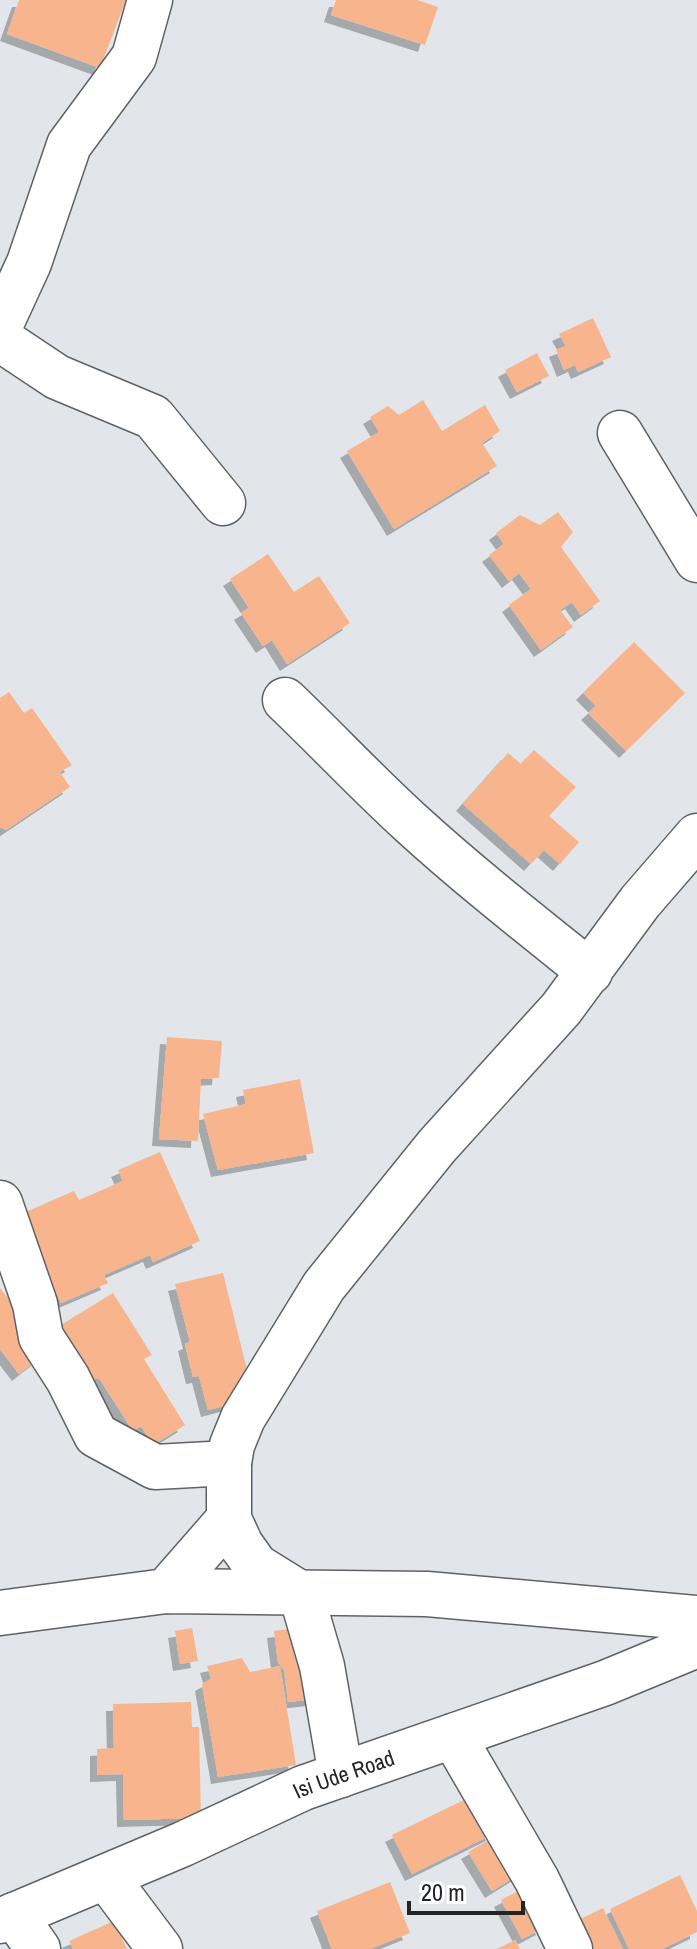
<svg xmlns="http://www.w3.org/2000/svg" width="697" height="1949" viewBox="0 0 697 1949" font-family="'Archivo Narrow',sans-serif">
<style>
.building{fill:#f8b48d;filter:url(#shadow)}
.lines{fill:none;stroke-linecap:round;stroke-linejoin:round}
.minor-casing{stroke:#5f6265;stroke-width:47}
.minor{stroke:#fff;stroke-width:44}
.labels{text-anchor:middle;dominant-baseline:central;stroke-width:6;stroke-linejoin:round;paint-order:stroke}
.street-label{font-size:22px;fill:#222425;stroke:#fff}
</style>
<defs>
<filter id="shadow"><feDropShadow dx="-7" dy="7" stdDeviation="0" flood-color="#0004"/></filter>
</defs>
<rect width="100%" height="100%" fill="#e2e6ea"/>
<g class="building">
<polygon points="19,0 126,0 100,68 7,34"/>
<polygon points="336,0 417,0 438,7 425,45 331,15"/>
<polygon points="593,318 611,357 578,372 575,365 564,370 556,350 566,346 559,334"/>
<polygon points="537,353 549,376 517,392 505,370"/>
<polygon points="423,400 442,431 485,405 500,431 482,443 497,466 394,529 347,451 379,432 370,417 388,406 399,415"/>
<polygon points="558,512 573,532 561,547 600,601 581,615 572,602 560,610 573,627 541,650 509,605 531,589 519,573 509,581 489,555 504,544 496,533 520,515 540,525"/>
<polygon points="268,554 294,592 319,576 350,623 287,664 272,640 263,646 241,613 249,608 230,579"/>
<polygon points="634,642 685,693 626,751 588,713 596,706 583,693"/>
<polygon points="9,692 24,713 32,708 72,765 60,772 70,787 6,830 0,827 0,698"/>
<polygon points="534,750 576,787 549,816 579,842 560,864 544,850 531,864 463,804 508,753 521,764"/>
<polygon points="167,1037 222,1041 219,1078 201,1079 198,1141 159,1139"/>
<polygon points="300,1079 314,1153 218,1170 203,1114 246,1104 243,1090"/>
<polygon points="160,1152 200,1241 153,1262 150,1255 104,1275 108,1283 61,1303 21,1214 74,1191 79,1200 123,1181 118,1170"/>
<polygon points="223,1273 254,1398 208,1410 199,1376 193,1377 185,1344 190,1342 175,1284"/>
<polygon points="0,1288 33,1330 38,1359 19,1374 0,1349"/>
<polygon points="113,1293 152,1355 144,1359 185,1425 153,1445 141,1426 133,1431 99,1378 87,1381 41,1337"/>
<polygon points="304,1627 313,1699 288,1702 284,1670 278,1662 274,1631"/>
<polygon points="192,1628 198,1661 180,1664 175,1631"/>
<polygon points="242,1658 250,1672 280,1666 296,1765 218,1777 202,1684 211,1679 207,1666"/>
<polygon points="191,1702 192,1727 199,1727 201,1818 124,1820 123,1774 97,1775 97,1749 114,1748 113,1704"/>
<polygon points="474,1795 493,1834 412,1874 392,1835"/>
<polygon points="496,1836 519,1874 492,1891 468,1852"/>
<polygon points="680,1875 697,1911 697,1932 662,1949 629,1949 610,1909"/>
<polygon points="390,1882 410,1933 370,1949 332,1949 317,1911"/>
<polygon points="522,1889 543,1928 522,1939 501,1900"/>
<polygon points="603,1908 623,1949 582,1949 570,1924"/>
<polygon points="114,1921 127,1949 73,1949 69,1941"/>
<polygon points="515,1940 520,1949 497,1949"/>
</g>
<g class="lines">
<defs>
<g id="minor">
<polyline points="0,326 29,263 69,145 134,57 150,0"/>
<polyline points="0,339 57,377 153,417 223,503"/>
<polyline points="620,433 697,560"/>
<path d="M285 700C328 741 368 784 412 824 469 876 529 923 590 972"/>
<polyline points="0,1203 35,1304 41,1337 68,1379 96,1435 155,1467 229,1463"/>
<polyline points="166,1591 229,1519"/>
<polyline points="0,1613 166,1591 427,1594 697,1618"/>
<polyline points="453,1736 537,1880 570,1949"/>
<polyline points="341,1775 322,1666 301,1594 256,1566 241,1545 229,1519 229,1463 232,1445 243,1418 324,1286 437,1146 561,1009 640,902 697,836"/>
<polyline points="106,1877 160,1949"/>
<polyline points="14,1915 38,1949"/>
<path id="s1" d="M0 1921 183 1844 303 1788 605 1683 697 1645"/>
</g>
</defs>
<use href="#minor" class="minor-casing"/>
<use href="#minor" class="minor"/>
</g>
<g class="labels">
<g class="street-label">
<text stroke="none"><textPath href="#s1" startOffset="374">Isi Ude Road</textPath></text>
</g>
</g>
<path d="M409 1901v12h114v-12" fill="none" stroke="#222425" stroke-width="4"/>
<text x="421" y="1901" font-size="24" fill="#222425" stroke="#ffffff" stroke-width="6" paint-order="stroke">20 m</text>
</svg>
